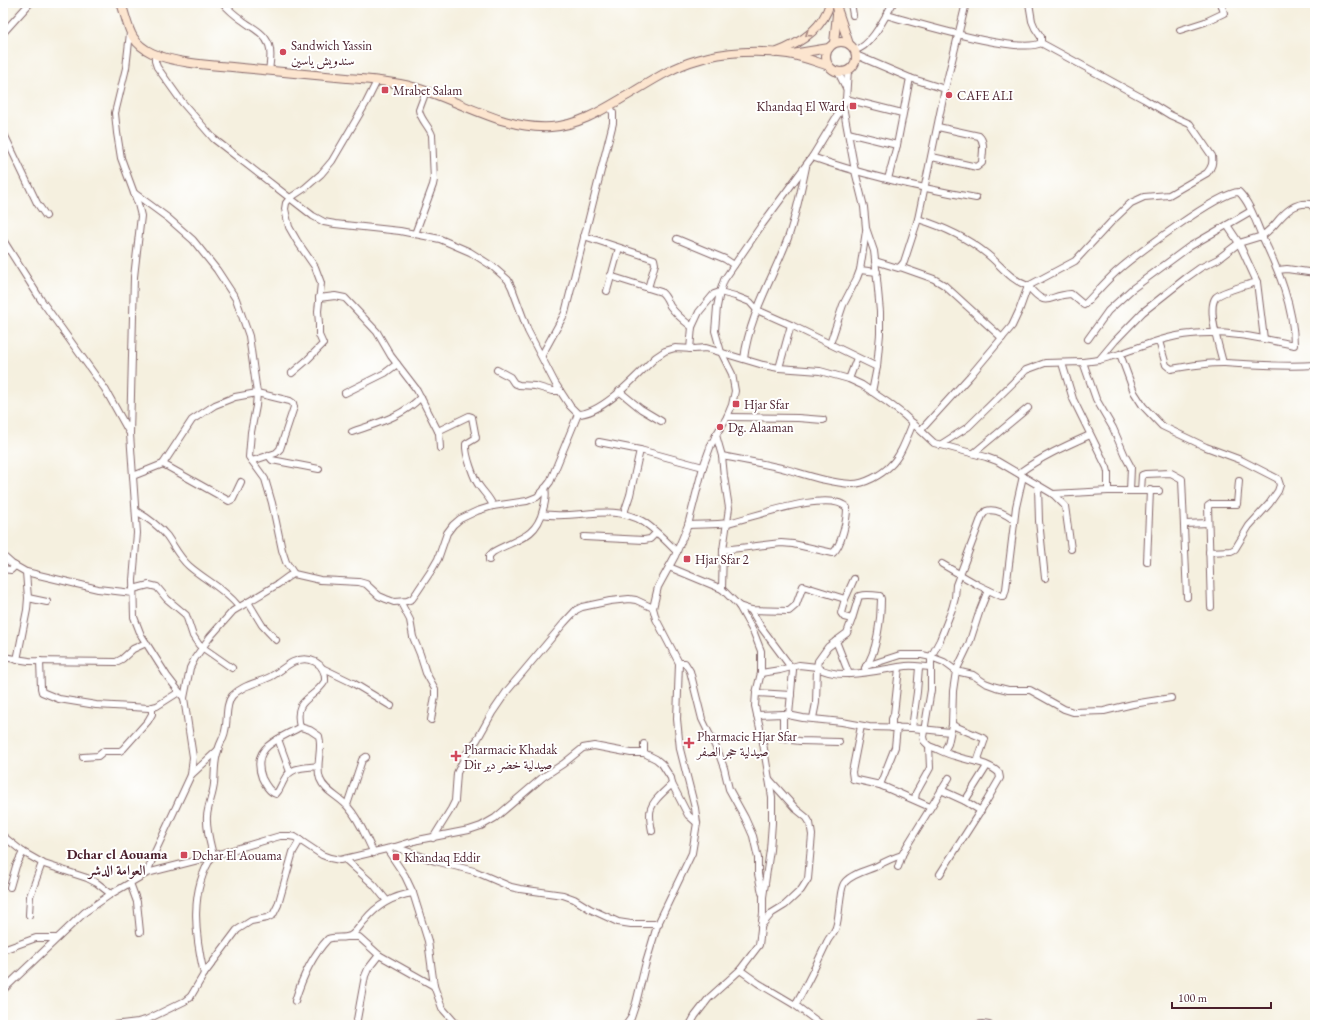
<svg xmlns="http://www.w3.org/2000/svg" width="1318" height="1028" viewBox="0 0 1318 1028" font-family="'EB Garamond',Amiri,serif">
<style>
.lines{fill:none;stroke-linecap:round;stroke-linejoin:round}
.street-casing{stroke:#86686a;stroke-width:8}
.secondary-casing{stroke:#86686a;stroke-width:10}
.street{stroke:#fff;stroke-width:6}
.secondary{stroke:#fce5cf;stroke-width:8}
.oneway{stroke:#a3827d}
.poi-dot{fill:#d1495b;stroke:#fff;stroke-width:1.5}
.labels{text-anchor:middle;dominant-baseline:central;stroke-width:4;stroke-linejoin:round;paint-order:stroke}
.poi-label{font-size:13px;fill:#4a1f2b;stroke:#fff;text-anchor:start}
.neighbourhood-label{font-size:14px;font-weight:bold;fill:#4a1f2b;stroke:#fff}
</style>
<rect width="100%" height="100%" fill="#fff"/>
<filter id="ink" filterUnits="userSpaceOnUse"><feTurbulence type="fractalNoise" baseFrequency=".025" numOctaves="2"/><feDisplacementMap in="SourceGraphic" scale="8" xChannelSelector="R" yChannelSelector="G"/><feConvolveMatrix kernelMatrix="1 2 1 2 8 2 1 2 1" color-interpolation-filters="sRGB"/></filter>
<filter id="wash" filterUnits="userSpaceOnUse"><feTurbulence type="fractalNoise" baseFrequency=".012" numOctaves="4" result="noise"/><feDisplacementMap in="SourceGraphic" scale="16" xChannelSelector="R" yChannelSelector="G"/><feGaussianBlur stdDeviation="0.9" result="paint"/><feColorMatrix in="noise" values="0 0 0 0 0 0 0 0 0 0 0 0 0 0 0 0 0 1.4 0 .05"/><feComposite in="paint" operator="in"/></filter>
<g filter="url(#wash)">
<rect width="100%" height="100%" fill="#f5f0df"/>
</g>
<g filter="url(#ink)">
<g class="lines">
<defs>
<g id="street">
<path d="M223 3C228 9 235 15 242 20 252 28 264 32 269 45 272 53 270 63 269 71"/>
<polyline points="851,3 853,15"/>
<path d="M886 15C914 22 1018 55 1041 43V37L1035 28 1032 21 1029 3"/>
<polyline points="1180,30 1205,22 1224,13 1221,3"/>
<polyline points="3,33 30,3"/>
<polyline points="130,33 126,68 115,113 117,133 121,158 138,204 141,216 134,277 130,434 137,533 133,580 134,617 141,635 167,676 184,698 193,757 191,775 155,852 147,873"/>
<path d="M855 50C871 47 885 17 893 3"/>
<path d="M155 54V61L157 67 182 102 214 139 313 216 324 222 335 224 400 231 440 239 470 252 492 266 508 280 512 288 528 331 555 383 570 406 578 414C603 414 638 374 656 357L665 351 675 348 694 349 706 348 763 365 779 368 820 371 849 379 862 385 887 402 904 415 934 443 986 457 997 461 1053 494 1065 506 1071 549"/>
<polyline points="856,55 910,78 945,89"/>
<polyline points="838,72 846,88"/>
<polyline points="846,99 902,113"/>
<polyline points="843,106 855,171 864,207 866,228 874,251 876,268 880,312 880,334 877,367 872,392"/>
<polyline points="3,132 37,203 46,216"/>
<polyline points="848,133 897,145"/>
<path d="M812 157C865 176 921 188 976 198"/>
<path d="M932 157 977 167 982 163C982 155 986 142 979 136L938 127"/>
<polyline points="888,179 897,145 910,78"/>
<polyline points="134,193 168,218 193,240 217,270 236,299 249,336 257,393 256,406 251,432 249,457 265,479 272,503 282,550 286,562 294,574"/>
<path d="M918 219C944 227 966 237 987 254 1002 266 1009 279 1028 286L1075 261 1112 221 1131 203 1144 197 1169 195 1207 173C1212 167 1213 163 1212 156L1190 124 1170 115 1144 99 1041 43"/>
<polyline points="1227,225 1239,243 1257,282 1264,339"/>
<path d="M415 234 433 185 434 180 432 135C429 126 420 119 419 110L426 91"/>
<polyline points="584,236 654,259 655,264 648,288"/>
<polyline points="677,239 725,259 734,265"/>
<polyline points="3,240 41,300 105,389 129,432"/>
<polyline points="875,261 898,268 900,267 904,262 918,219 945,89 966,3"/>
<polyline points="900,267 934,279 944,285 1002,338"/>
<polyline points="860,270 877,272"/>
<polyline points="1278,270 1287,269 1315,273"/>
<path d="M610 276 661 292C666 296 667 300 670 306 675 313 684 321 692 327"/>
<path d="M1028 286C1048 310 1047 295 1071 294L1084 305C1095 294 1105 282 1116 272 1133 257 1220 191 1239 192 1250 203 1256 222 1262 236 1267 232 1272 228 1276 223 1285 212 1295 202 1310 204L1315 209"/>
<polyline points="607,291 619,248"/>
<polyline points="319,298 335,296 345,298 377,332 391,356 417,390 439,433 440,448"/>
<polyline points="1088,339 1108,311 1132,289 1189,247 1251,211"/>
<path d="M1159 341 1166 365 1171 369C1188 366 1206 363 1223 363 1254 365 1284 367 1315 365"/>
<polyline points="830,344 843,305 857,278 860,270 866,231"/>
<polyline points="690,349 692,327 699,312 714,294 720,292 735,296 750,302 757,310 791,325 877,367"/>
<polyline points="542,355 565,313 567,305 613,123 613,113 610,106"/>
<path d="M744 359C749 316 773 278 788 238 796 215 801 191 806 167"/>
<path d="M1099 360 1115 341 1143 312 1186 278 1200 268 1218 259 1239 243 1262 236C1278 269 1294 307 1294 345 1261 338 1225 330 1191 334 1167 336 1143 346 1120 354"/>
<polyline points="1083,362 1099,360 1120,354 1134,392 1143,406 1162,426 1206,447 1241,460 1278,479 1280,485 1278,491 1269,504 1249,526 1235,549 1231,551 1209,552"/>
<polyline points="1062,363 1073,399 1107,468 1108,472 1108,491"/>
<path d="M1223 363C1220 350 1206 308 1216 297 1223 291 1247 285 1257 282"/>
<polyline points="779,368 791,325"/>
<polyline points="497,370 510,377 514,383 519,385 535,386 552,391 560,391"/>
<polyline points="292,373 306,361 323,344 319,335 319,324 318,311 321,283 315,267 297,241 289,227 285,209 286,203 290,198 305,188 321,174 332,161 366,103 377,81"/>
<polyline points="849,379 857,358"/>
<polyline points="619,391 641,409 661,421"/>
<polyline points="345,393 385,373 397,364"/>
<polyline points="727,417 798,418 823,420"/>
<polyline points="921,430 970,376 1012,326 1019,311 1028,286"/>
<path d="M438 431 469 416 472 417 476 438 466 444C465 454 474 480 480 487 485 494 490 498 493 506"/>
<path d="M352 432C377 423 402 417 421 397"/>
<polyline points="599,442 640,450 703,467"/>
<polyline points="940,445 968,427 1026,370 1045,363 1083,362 1096,399 1113,428 1125,456 1131,467 1130,491"/>
<polyline points="974,453 1028,408"/>
<polyline points="268,455 272,460 319,469"/>
<path d="M722 456C743 460 765 464 786 469 807 475 829 483 852 484 865 484 881 475 890 466 901 456 907 437 913 423"/>
<polyline points="163,464 229,501 233,499 241,482"/>
<path d="M1019 473C1041 457 1065 446 1090 435"/>
<polyline points="133,476 163,464 192,420 215,405 235,397 257,393 290,401 293,403 294,407 280,449 276,453 252,461"/>
<polyline points="1038,486 1039,521 1045,578"/>
<polyline points="1141,491 1142,475 1145,474 1171,473 1182,479 1187,597"/>
<polyline points="1053,494 1108,491 1159,491"/>
<path d="M136 511C148 518 158 525 167 536 174 546 179 557 189 566 205 580 226 590 239 607"/>
<polyline points="624,513 630,495 640,450"/>
<path d="M542 514C576 520 612 503 642 521 654 528 667 542 677 552"/>
<polyline points="1185,524 1208,523"/>
<path d="M688 525C701 524 715 525 728 523 751 518 831 488 847 508 847 519 842 545 833 553L793 544 781 543 723 550"/>
<polyline points="584,537 644,540 650,539 656,533"/>
<polyline points="3,556 12,564 26,572 98,589 133,593"/>
<path d="M489 560V556L493 552C515 539 536 539 543 510 545 503 547 495 545 488"/>
<polyline points="1147,562 1150,490"/>
<polyline points="942,564 978,585 1001,596 1004,596 1006,589 1016,507 1023,476"/>
<polyline points="669,567 722,589 723,550 729,508 724,476 722,456 716,435"/>
<polyline points="3,569 11,570 15,566"/>
<polyline points="133,589 149,585 157,587 167,599 186,615 193,636 199,645 232,668"/>
<polyline points="28,598 47,602"/>
<path d="M845 599 841 613 844 617 852 619 859 596C865 594 873 595 880 596L881 599C881 618 877 653 865 668"/>
<polyline points="248,602 262,625 276,640"/>
<polyline points="401,603 410,620 413,637 420,654 426,673 435,689 435,696 431,720"/>
<polyline points="739,606 751,610 789,611 796,605 803,586 845,599 854,579"/>
<polyline points="1211,607 1208,506 1211,504 1237,504 1239,481"/>
<polyline points="751,610 761,627 793,670 789,715"/>
<polyline points="836,641 849,674"/>
<polyline points="3,657 29,661 116,662 122,659 133,649 146,643"/>
<polyline points="17,660 27,610 28,598 26,572"/>
<polyline points="40,661 41,688 42,692 59,699 96,705 149,708 157,706 179,692"/>
<polyline points="679,663 685,663 690,671 702,719 719,754 724,768 729,789 745,818 753,836 758,858 758,874 762,893"/>
<path d="M866 666 900 655H922L931 657 940 640 952 609 955 598 956 585 982 516 986 511C996 508 1007 515 1014 520"/>
<polyline points="322,668 353,683 391,706"/>
<polyline points="761,673 780,670 799,665 817,667 818,661 828,647 847,633 852,619"/>
<polyline points="756,693 791,695"/>
<polyline points="184,698 190,668 195,658 210,637 233,611 278,584 289,576 294,574 320,580 359,582 366,584 379,596 386,599 394,602 407,601 412,599 417,592 431,571 438,559 447,533 453,525 460,519 477,511 493,506 527,501 537,497 543,491 550,482 578,414"/>
<polyline points="783,714 783,739 800,741 839,742"/>
<polyline points="757,715 783,714 803,718 842,722 869,727 912,728 950,732"/>
<path d="M813 718 816 703 817 667C839 682 881 669 906 666 914 665 923 667 931 667V657L944 662 956 671 973 675 985 683 996 687 1008 690H1030L1064 709 1073 712 1104 711 1133 704 1171 698"/>
<polyline points="952,725 985,739 977,762"/>
<polyline points="861,726 852,772 853,779 880,785 930,807"/>
<path d="M300 727 310 730 319 736C323 750 315 765 320 779 325 792 340 797 348 807 360 820 366 838 374 853"/>
<path d="M300 727C280 739 250 746 262 778 265 784 269 792 276 794 280 790 281 785 284 780 291 766 305 768 318 766"/>
<polyline points="892,728 892,719 894,714 899,668"/>
<polyline points="912,728 917,692 919,667"/>
<polyline points="278,739 290,772"/>
<polyline points="644,744 644,753"/>
<path d="M929 746C938 749 946 754 955 756 969 761 988 762 999 773L1000 778 986 802 940 874"/>
<polyline points="944,751 948,744 952,725 953,691 956,671 969,644 980,610 988,590"/>
<polyline points="83,757 98,756 104,751 120,751 123,749 148,721 152,714 152,707"/>
<polyline points="191,775 218,750"/>
<polyline points="880,785 895,747 897,727"/>
<polyline points="941,790 965,801 981,811"/>
<polyline points="915,799 916,793 930,768 929,746 924,741 923,737 931,690 931,667"/>
<polyline points="965,801 987,766"/>
<polyline points="347,805 362,760 366,757"/>
<path d="M652 831C651 826 650 820 650 815 649 803 664 792 672 784"/>
<polyline points="3,836 23,852 44,864 87,878 97,883 111,894"/>
<polyline points="433,838 451,809 455,801 457,773 467,753 477,740 492,713 507,691 564,623 576,610 582,607 610,601 629,599 636,600 653,608"/>
<polyline points="395,847 435,861 474,871 511,887 520,889 563,895 574,899 590,909 618,922 631,924 659,924"/>
<polyline points="387,849 405,876 413,893 428,941 434,986 442,1008 457,1025"/>
<polyline points="345,859 374,885 387,901"/>
<polyline points="898,867 902,855 908,844 949,778"/>
<polyline points="130,883 137,902 140,932"/>
<polyline points="10,887 16,866 23,852"/>
<polyline points="29,915 30,896 42,863"/>
<polyline points="761,926 772,913 785,905 801,890 808,879 812,835 810,823 807,818 796,809 769,779"/>
<polyline points="348,937 359,937 379,955 434,986"/>
<polyline points="3,950 36,938 57,938"/>
<polyline points="740,970 758,983 795,1005 822,1025"/>
<path d="M204 974C195 935 189 890 213 855 210 843 206 829 207 816 208 805 213 795 214 784 215 773 214 761 218 751 219 744 224 738 225 731 228 720 225 705 232 696 242 685 258 683 270 677 278 673 285 666 293 662 308 655 326 662 325 681 313 701 293 697 300 727"/>
<polyline points="3,990 85,912 111,894 147,873 198,860 280,836 289,836 295,837 322,855 330,858 340,860 395,847 418,840 469,830 481,826 495,818 543,777 563,764 583,748 594,746 631,753 644,753 656,759 662,764 671,778 672,784 688,815 697,823"/>
<path d="M295 1001C302 978 312 956 328 939 335 936 343 939 350 936 356 933 360 925 365 920 378 904 393 896 413 893"/>
<path d="M795 1005C807 985 817 963 827 942 829 937 835 932 836 927 840 916 839 888 845 882 852 874 865 871 875 867 884 862 892 858 902 855"/>
<polyline points="113,1025 138,1022 146,1020 185,1001 191,996 204,974 237,930 251,921 267,918 273,915 278,905 293,852 300,840"/>
<polyline points="356,1025 365,976 368,969 379,955"/>
<polyline points="626,1025 631,1018 636,1003 645,966 657,926 692,853 697,823 695,808 680,749 677,719 679,663 656,619 653,608 658,587 675,556 688,525 703,467 711,445 716,435 727,417 732,405 735,391 732,374 721,352 715,331 717,307 720,292 724,280 761,226 812,157 843,106 846,99 848,70"/>
<polyline points="690,1025 695,1016 709,998 740,970 759,945 763,913 763,897 770,850 772,823 772,797 762,737 755,706 756,693 761,673 761,651 754,633 739,606 722,589"/>
<polyline points="976,1025 982,1024 989,1025"/>
</g>
<g id="secondary">
<path d="M121 3C129 25 128 42 152 53 174 63 208 65 232 67 270 71 308 74 347 78 365 79 383 81 400 84 452 94 497 130 551 127 580 125 604 109 628 95 650 82 672 67 697 60 725 51 759 50 788 54 802 56 816 62 829 66"/>
<polyline points="836,3 838,11 849,44"/>
<circle cx="841" cy="57" r="15"/>
<polyline points="834,43 837,14"/>
<path d="M775 53C799 44 823 29 830 3"/>
<polyline points="792,54 829,48"/>
</g>
</defs>
<use href="#street" class="street-casing"/>
<use href="#secondary" class="secondary-casing"/>
<use href="#street" class="street"/>
<use href="#secondary" class="secondary"/>
</g>
<defs><path id="oneway-chevron" d="M-2-3.5L2.5 0L-2 3.5" fill="none" stroke-width="1.6" stroke-linecap="round" stroke-linejoin="round"/></defs>
<use class="oneway" href="#oneway-chevron" transform="translate(808 34) rotate(145)"/>
</g>
<g class="poi-dot">
<circle cx="283" cy="52" r="4"/>
<rect x="381" y="86" width="8" height="8" rx="2"/>
<circle cx="949" cy="95" r="4"/>
<rect x="849" y="102" width="8" height="8" rx="2"/>
<rect x="732" y="400" width="8" height="8" rx="2"/>
<circle cx="720" cy="427" r="4"/>
<rect x="683" y="555" width="8" height="8" rx="2"/>
<path d="M687 737h4v4h4v4h-4v4h-4v-4h-4v-4h4z"/>
<path d="M454 750h4v4h4v4h-4v4h-4v-4h-4v-4h4z"/>
<rect x="180" y="851" width="8" height="8" rx="2"/>
<rect x="392" y="853" width="8" height="8" rx="2"/>
</g>
<g class="labels">
<g class="poi-label">
<text x="291" y="45">Sandwich Yassin<tspan x="291" dy="15">سندويش ياسين</tspan></text>
<text x="393" y="90">Mrabet Salam</text>
<text x="957" y="95">CAFE ALI</text>
<text x="845" y="106" text-anchor="end">Khandaq El Ward</text>
<text x="744" y="404">Hjar Sfar</text>
<text x="728" y="427">Dg. Alaaman</text>
<text x="695" y="559">Hjar Sfar 2</text>
<text x="697" y="736">Pharmacie Hjar Sfar<tspan x="697" dy="15">صيدلية حجر الصفر</tspan></text>
<text x="464" y="749">Pharmacie Khadak<tspan x="464" dy="15">Dir صيدلية خضر دير</tspan></text>
<text x="192" y="855">Dchar El Aouama</text>
<text x="404" y="857">Khandaq Eddir</text>
</g>
<g class="neighbourhood-label">
<text x="117" y="854">Dchar el Aouama<tspan x="117" dy="16">العوامة الدشر</tspan></text>
</g>
</g>
<rect width="1318" height="1028" fill="none" stroke="#fff" stroke-width="16"/>
<path d="M1172 1002v6h99v-6" fill="none" stroke="#4a1f2b" stroke-width="2"/>
<text x="1178" y="1002" font-size="12" fill="#4a1f2b" stroke="#ffffff" stroke-width="3" paint-order="stroke">100 m</text>
</svg>
